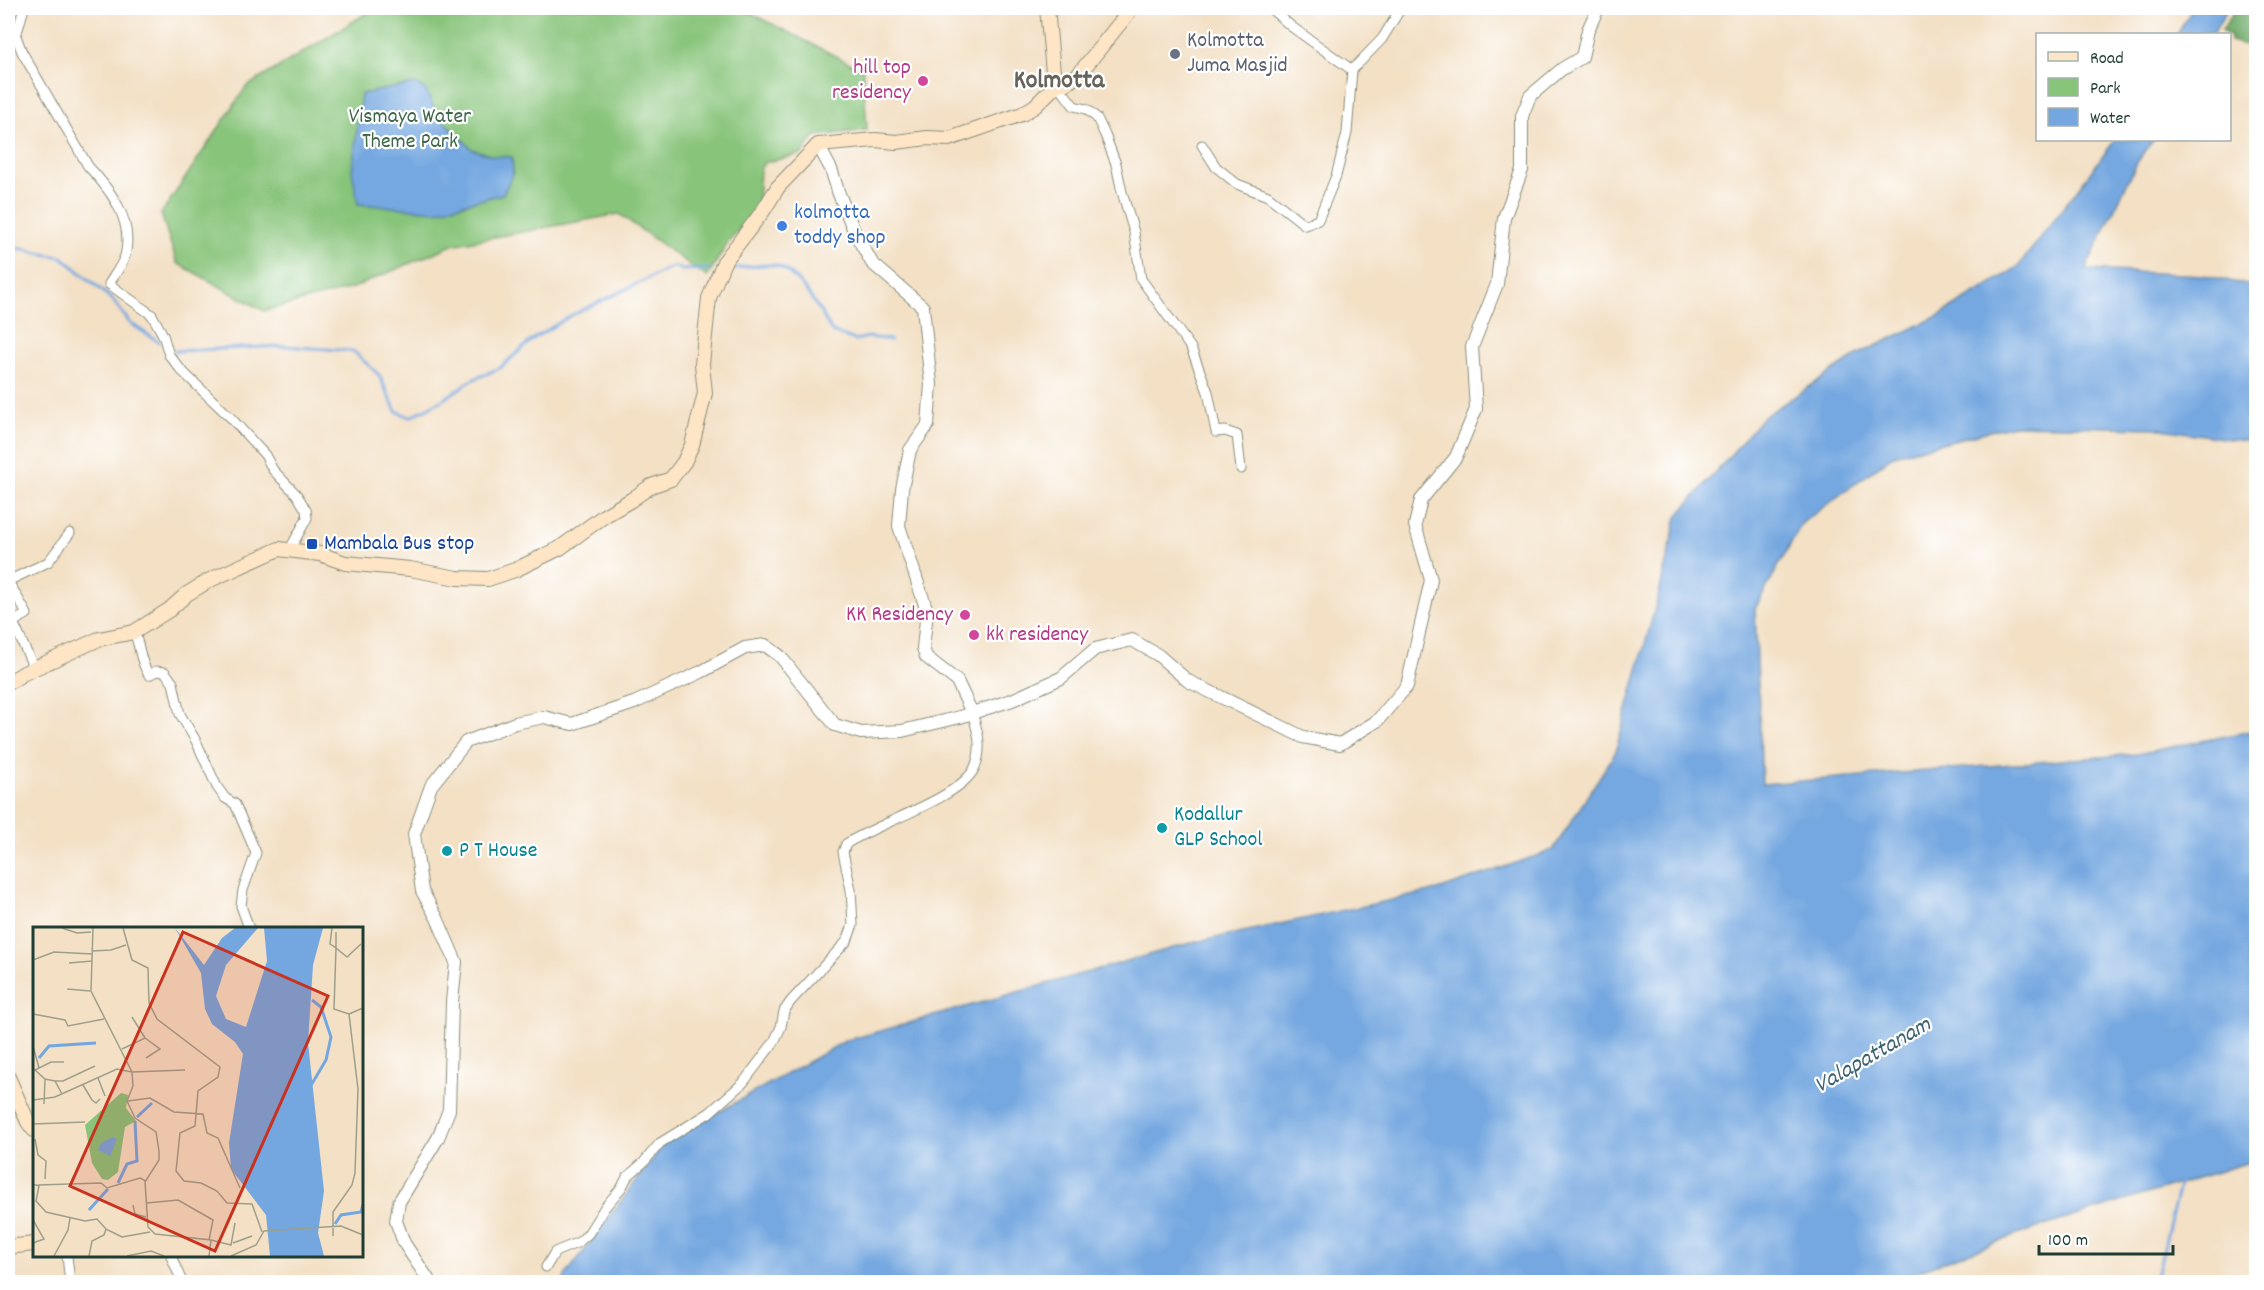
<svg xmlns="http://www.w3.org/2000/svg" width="2264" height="1290" viewBox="0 0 2264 1290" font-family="Dekko,sans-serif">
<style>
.green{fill:#88c47a;stroke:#548057;stroke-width:1.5}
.forest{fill:#6eaa6a;stroke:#46744f;stroke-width:1.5}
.water{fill:#74a7e0;stroke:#4a728a;stroke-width:1.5}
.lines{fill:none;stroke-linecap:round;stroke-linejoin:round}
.stream{stroke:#74a7e0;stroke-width:3}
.minor-casing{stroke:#898e7c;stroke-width:11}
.tertiary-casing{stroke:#898e7c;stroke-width:14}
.secondary-casing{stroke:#898e7c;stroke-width:16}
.minor{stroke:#fff;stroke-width:9}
.tertiary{stroke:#fff;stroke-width:12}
.secondary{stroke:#fde5c5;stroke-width:14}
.worship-dot{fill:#6b7280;stroke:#fff;stroke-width:2}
.hotel-dot{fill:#d1479c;stroke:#fff;stroke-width:2}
.shop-dot{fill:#3f7fe0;stroke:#fff;stroke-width:2}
.transit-dot{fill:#1a4fb4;stroke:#fff;stroke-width:2}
.culture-dot{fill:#0f9aa8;stroke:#fff;stroke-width:2}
.labels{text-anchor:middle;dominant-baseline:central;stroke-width:4.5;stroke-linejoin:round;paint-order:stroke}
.worship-label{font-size:22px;fill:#5b616d;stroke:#fff;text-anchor:start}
.hotel-label{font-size:22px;fill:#b23c85;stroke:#fff;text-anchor:end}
.park-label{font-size:22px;fill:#3e6649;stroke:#fff}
.shop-label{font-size:22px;fill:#366cbe;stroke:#fff;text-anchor:start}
.transit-label{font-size:22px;fill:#164399;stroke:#fff;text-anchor:start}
.culture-label{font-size:22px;fill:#0d838f;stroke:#fff;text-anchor:start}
.water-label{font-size:24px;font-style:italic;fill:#3d6270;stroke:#fff}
.quarter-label{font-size:26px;font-weight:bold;fill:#69645b;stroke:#fff}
.inset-river{fill:none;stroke:#74a7e0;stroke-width:3}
.inset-road{fill:none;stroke:#9e9f8b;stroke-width:1.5}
.view{fill:#c8321e;fill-opacity:0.15;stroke:#c8321e;stroke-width:3}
.inset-edge{fill:none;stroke:#1f3d34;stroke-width:3}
</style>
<rect width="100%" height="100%" fill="#fff"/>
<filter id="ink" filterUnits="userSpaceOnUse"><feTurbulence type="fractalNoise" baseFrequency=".0167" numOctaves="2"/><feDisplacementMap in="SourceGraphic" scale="12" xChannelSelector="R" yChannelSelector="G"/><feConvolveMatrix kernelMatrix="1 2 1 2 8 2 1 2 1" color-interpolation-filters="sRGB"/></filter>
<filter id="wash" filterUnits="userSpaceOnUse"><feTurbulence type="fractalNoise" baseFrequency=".008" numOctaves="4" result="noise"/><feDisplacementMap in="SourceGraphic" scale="24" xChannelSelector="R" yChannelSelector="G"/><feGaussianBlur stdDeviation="1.35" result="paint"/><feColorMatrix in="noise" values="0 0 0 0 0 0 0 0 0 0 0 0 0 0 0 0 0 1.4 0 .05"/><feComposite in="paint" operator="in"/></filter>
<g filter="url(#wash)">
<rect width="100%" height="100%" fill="#f3e0c5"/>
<polygon class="green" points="375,8 741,8 863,70 867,130 815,136 802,154 766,162 760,168 758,206 754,213 729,241 707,277 619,214 452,245 353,288 264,311 177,263 161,214 246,87"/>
<polygon class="forest" points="2239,8 2256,8 2256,48 2230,41 2230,34 2226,34 2222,30 2232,14"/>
<g class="water">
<polygon points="2193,8 2228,8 2213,34 2177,34"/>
<polygon points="415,84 425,89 437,114 472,149 493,156 512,157 513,174 503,194 436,211 358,204 352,171 361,94"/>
<polygon points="2115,140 2153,140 2138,161 2085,270 2204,275 2256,287 2256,443 2154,428 2014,425 1894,455 1802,523 1755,609 1762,784 2137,754 2256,730 2256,1160 2031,1230 1888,1282 563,1282 565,1276 665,1142 845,1041 1187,944 1438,890 1553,850 1615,753 1658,597 1677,517 1763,417 1859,354 1940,315 2018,267"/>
</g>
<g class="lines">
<g class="stream">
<polyline points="8,248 26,249 37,253 62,257 112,299 130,323 159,342"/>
<path d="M727 269C736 269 768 263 774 265 796 269 822 313 832 332L855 340 869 337 890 340"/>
<polyline points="175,351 285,346 353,351 379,375 396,411 410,417 441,401 472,380 500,368 533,339 570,316 674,266 682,270 709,269"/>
<polyline points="2146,1282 2158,1272 2180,1181"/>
</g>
</g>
</g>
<g filter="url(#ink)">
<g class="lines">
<defs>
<g id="minor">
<path d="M24 8 16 36 22 52 88 166C111 191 134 220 125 256 122 265 114 276 109 284L152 315 163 335 169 355 181 370 230 417 265 455 273 470 297 495 306 510 307 518 290 549"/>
<polyline points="934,11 939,8"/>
<polyline points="1352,70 1382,39 1401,8"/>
<polyline points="1057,84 1074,106 1086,109 1097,118 1105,135 1116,164 1122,192 1134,232 1141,279 1191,348 1208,392 1216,432 1225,431 1237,435 1241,469"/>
<polyline points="1202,145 1216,167 1237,184 1268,196 1305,225 1318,220 1336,176 1347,133 1352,70 1292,27 1270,8"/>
<path d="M134 632C141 648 139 660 149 675L156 671 165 672 173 683 180 714 196 741 217 787 225 798 235 804 256 853 243 890 241 906 249 928"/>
<polyline points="26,671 32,664 13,622 27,614 8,581 48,562 70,533"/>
<polyline points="67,1256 70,1282"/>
<polyline points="171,1256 182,1282"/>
<path d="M546 1267 555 1252 579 1242 588 1234 605 1207 622 1187 627 1177 644 1162 660 1143 709 1113 743 1083 774 1042 781 1027 784 1011 791 1001 847 941 853 925 851 890 843 852 846 844C875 824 962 798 975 767 983 748 978 731 972 713"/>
</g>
<g id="tertiary">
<polyline points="818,145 831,169 839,194 855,233 872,263 923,307 931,384 928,425 910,450 902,489 899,526 927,611 923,648 926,657 957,681 972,713"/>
<polyline points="430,1282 404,1243 396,1221 399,1202 438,1138 449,1110 452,1002 456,962 437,918 422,891 414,834 431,786 466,742 515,723 544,717 572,724 634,703 701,672 745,648 765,645 780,656 835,725 861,733 902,731 960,717 1012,700 1061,678 1095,649 1132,640 1158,655 1188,681 1303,737 1340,744 1377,721 1407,686 1431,580 1415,525 1421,500 1456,457 1476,409 1472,347 1497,284 1504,218 1522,170 1522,116 1530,96 1562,69 1582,57 1588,30 1598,8"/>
</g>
<g id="secondary">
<polyline points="1057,84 1067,83 1079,74 1132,8"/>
<polyline points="8,683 24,673 99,639 134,632 169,610 187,594 210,580 279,549 320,554 345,563 410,569 457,578 488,579 515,570 560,548 604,516 631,500 651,486 671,479 684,462 692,445 705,393 702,364 709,298 724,262 763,211 778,187 818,145 875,140 896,142 927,138 949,139 1022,114 1035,106 1057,84 1053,72 1047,8"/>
<polyline points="8,1077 28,1122 34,1130"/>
<polyline points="8,1247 34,1244"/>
</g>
</defs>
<use href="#minor" class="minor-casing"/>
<use href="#tertiary" class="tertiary-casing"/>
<use href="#secondary" class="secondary-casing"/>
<use href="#minor" class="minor"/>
<use href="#tertiary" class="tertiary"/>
<use href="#secondary" class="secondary"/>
</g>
</g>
<circle class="worship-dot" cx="1175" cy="54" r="6"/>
<g class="hotel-dot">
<circle cx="923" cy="81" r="6"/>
<circle cx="965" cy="615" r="6"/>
<circle cx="974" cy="635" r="6"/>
</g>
<circle class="shop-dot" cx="782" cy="226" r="6"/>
<rect class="transit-dot" x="306" y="538" width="12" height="12" rx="3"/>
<g class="culture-dot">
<circle cx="1162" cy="828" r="6"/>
<circle cx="447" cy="851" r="6"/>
</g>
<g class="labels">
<g class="worship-label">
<text x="1187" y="41">Kolmotta<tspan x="1187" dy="25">Juma Masjid</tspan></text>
</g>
<g class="hotel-label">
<text x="911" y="68">hill top<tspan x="911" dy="25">residency</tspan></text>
<text x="953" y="615">KK Residency</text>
<text x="986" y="635" text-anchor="start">kk residency</text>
</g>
<g class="park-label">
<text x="410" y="117">Vismaya Water<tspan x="410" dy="25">Theme Park</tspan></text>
</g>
<g class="shop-label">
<text x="794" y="213">kolmotta<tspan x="794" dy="25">toddy shop</tspan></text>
</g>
<g class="transit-label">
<text x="324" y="544">Mambala Bus stop</text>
</g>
<g class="culture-label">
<text x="1174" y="815">Kodallur<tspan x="1174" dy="25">GLP School</tspan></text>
<text x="459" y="851">P T House</text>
</g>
<g class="water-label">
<text transform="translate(1873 1056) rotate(-30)">Valapattanam</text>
</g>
<g class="quarter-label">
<text x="1059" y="81">Kolmotta</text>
</g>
</g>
<g transform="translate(33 927)">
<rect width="330" height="330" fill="#f3e0c5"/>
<path d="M88 166 95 168 93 181 103 194 92 200 85 245 75 253 69 252 59 236 52 198Z" fill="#88c47a"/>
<path d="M142 1 171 38 189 11 202 1H225L193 38 183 69 193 92 213 100 234 34 231 1H290L280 38 275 116 291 264 285 306 291 329H237L233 288 198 242 196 216 210 127 202 115 179 97 172 82 168 46ZM80 210 84 212 77 229 65 223 68 216Z" fill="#74a7e0"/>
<path class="inset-river" d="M6 131 16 119 63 116M277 160 293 133 298 110 288 80 279 73M104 190 119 176M85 256 94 237 104 234 102 194M56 283 75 262M302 297 308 288 328 285 330 277"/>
<path class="inset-road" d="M29 1 44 6 58 5M60 1 58 64 99 145M90 1 99 33 115 41 116 76 124 92 187 140 185 150 165 164 162 199 147 206 143 244 151 254 168 256 184 264 194 276 219 277 229 305M299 1 297 17 303 21 301 82 316 87M303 5V21L314 30 328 17M59 24 78 23 93 18M0 33 21 25 59 27M36 36 59 34M34 62 57 64M0 87 32 93 35 99 71 92M99 90 112 111M0 119 6 141M89 122 112 111 127 122 113 131M2 143 12 152 22 154M0 144 18 135H31M99 145 152 143M65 151 72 169M50 158 59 173 63 176 67 172M29 167 22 154H30L62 139M0 173 22 170 84 142 99 145 100 159 94 174 102 191 123 205 126 224V233L112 255 115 300 122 307 178 313 176 329M95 174 117 171 141 185 170 187 174 206 185 211 207 261M11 177 12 152M0 197 52 195M2 212 5 228 13 234 12 252M0 257 6 259 3 274 13 285 52 294 64 292 73 302M5 258 68 256 74 261 107 251 113 254M114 276 145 273 180 293 176 313M100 278 102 287 113 290M0 293 11 312 0 316M300 309V285L319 258 322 246 325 162 316 87 330 81M178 313 198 318 202 296M200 316 219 309M21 329 35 303 37 291M56 329 59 314 71 308 73 302 89 310 117 305M94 329 118 324 131 329M198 329 223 318 231 304 308 299 330 308"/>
<path class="view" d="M150 5 295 69 182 324 37 259Z"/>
<rect width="330" height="330" class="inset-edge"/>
</g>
<rect width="2264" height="1290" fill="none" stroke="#fff" stroke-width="30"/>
<rect x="2036" y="33" width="195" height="108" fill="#ffffff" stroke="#a5b1ae" stroke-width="1.5"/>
<rect x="2048" y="52" width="30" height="9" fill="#fde5c5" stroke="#a5b1ae" stroke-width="1.5"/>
<text x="2090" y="63" font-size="18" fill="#1f3d34">Road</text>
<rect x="2048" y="78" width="30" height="18" fill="#88c47a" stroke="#a5b1ae" stroke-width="1.5"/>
<text x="2090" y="93" font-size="18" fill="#1f3d34">Park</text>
<rect x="2048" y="108" width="30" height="18" fill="#74a7e0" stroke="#a5b1ae" stroke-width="1.5"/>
<text x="2090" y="123" font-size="18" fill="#1f3d34">Water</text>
<path d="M2039 1245v9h134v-9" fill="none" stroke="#1f3d34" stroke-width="3"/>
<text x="2048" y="1245" font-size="18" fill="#1f3d34" stroke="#ffffff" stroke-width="4.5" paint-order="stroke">100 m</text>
</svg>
